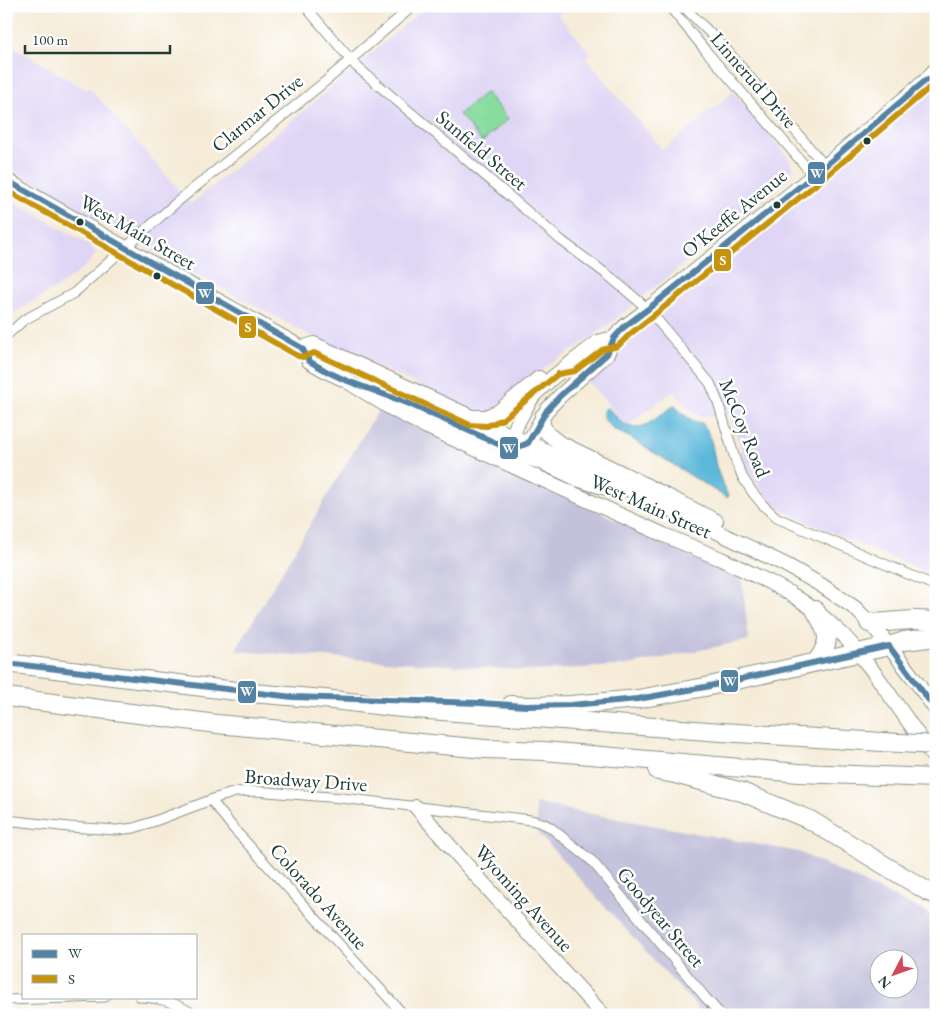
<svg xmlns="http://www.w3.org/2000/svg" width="942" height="1021" viewBox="0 0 942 1021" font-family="'EB Garamond',serif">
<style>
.built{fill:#dfd5f5}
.industrial{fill:#c3c1db;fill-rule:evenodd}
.green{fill:#87dc9e;stroke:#538c69}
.water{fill:#5cb8da;stroke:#3e7a87}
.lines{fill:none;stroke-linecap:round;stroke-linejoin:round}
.street-casing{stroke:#8a9486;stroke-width:11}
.secondary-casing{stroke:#8a9486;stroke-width:16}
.highway-casing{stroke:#8a9486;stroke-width:20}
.street{stroke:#fff;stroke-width:9}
.secondary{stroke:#fff;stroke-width:14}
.highway{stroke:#fff;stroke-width:18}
.highway-bridge-casing{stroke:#8a9486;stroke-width:20;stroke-linecap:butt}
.highway-bridge{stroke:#fff;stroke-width:18}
.bus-1-casing{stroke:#fff;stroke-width:10}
.bus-2-casing{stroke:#fff;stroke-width:10}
.bus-1{stroke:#5482a3;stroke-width:6}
.bus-2{stroke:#c69310;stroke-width:6}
.bus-dot{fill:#1f3d34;stroke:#fff;stroke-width:2}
.labels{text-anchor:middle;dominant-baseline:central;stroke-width:5;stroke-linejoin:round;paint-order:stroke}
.street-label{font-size:20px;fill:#1f3d34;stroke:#fff}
.line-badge{stroke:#fff;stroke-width:2}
.badge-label{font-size:14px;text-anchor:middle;font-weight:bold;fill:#fff}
</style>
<rect width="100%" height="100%" fill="#fff"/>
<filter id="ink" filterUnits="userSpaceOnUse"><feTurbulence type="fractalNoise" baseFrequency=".02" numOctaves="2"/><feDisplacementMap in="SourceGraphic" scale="10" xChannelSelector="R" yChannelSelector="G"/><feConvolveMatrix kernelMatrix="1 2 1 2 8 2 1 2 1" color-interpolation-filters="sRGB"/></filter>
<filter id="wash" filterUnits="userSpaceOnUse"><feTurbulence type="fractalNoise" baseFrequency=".0096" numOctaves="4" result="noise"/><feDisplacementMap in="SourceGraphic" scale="20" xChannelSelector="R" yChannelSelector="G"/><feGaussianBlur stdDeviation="1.12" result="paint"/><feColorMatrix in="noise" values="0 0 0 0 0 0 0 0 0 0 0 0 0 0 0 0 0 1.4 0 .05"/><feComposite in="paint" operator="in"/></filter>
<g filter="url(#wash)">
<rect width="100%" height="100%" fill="#f5ebd7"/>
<g class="built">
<polygon points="427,6 568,6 558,15 591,54 586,58 663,150 733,92 789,158 793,170 791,175 785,182 606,327 577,347 551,363 495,408 488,411 475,411 317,339 190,271 88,214 6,166 6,42 86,90 89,87 191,204 326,92"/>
<polygon points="936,87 936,576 804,521 786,512 773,502 760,488 751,475 745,462 731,415 699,416 694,414 674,392 670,393 627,426 587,380 678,296 732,251"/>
<polygon points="6,197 86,243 90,246 96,253 92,259 76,274 58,287 15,312 7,319"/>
</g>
<g class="industrial">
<polygon points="382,410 608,516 665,545 742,580 749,640 629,665 537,671 235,651 377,412"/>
<path d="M535 803 570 810 799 852 936 917V1015H704L538 833ZM880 958H910V988H880Z"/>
</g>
<polygon class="green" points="486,92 508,119 482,142 459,114"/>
<path class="water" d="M675 406C683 414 691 422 702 423 712 434 713 452 716 466 719 477 724 486 728 496L727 498 629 437 614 430 603 418V411L606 408 610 410C614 414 622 424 628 426 646 433 660 412 675 406Z"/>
</g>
<g filter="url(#ink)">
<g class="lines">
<defs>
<g id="street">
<polyline points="305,6 356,66 562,241 609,276 648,309 710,383 718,402 736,462 743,478 753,493 763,505 777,518 936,586"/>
<polyline points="669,6 706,51 813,175"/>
<polyline points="683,6 725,48 825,166"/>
<polyline points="6,336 24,320 74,293 177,202 327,80 413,6"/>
<polyline points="211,800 234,829 404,1015"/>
<polyline points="6,820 69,827 117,830 134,828 155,821 216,798 236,792 255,791 341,798 531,820 542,823 550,827 592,861 705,997 721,1015"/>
<path d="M140 997C163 998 176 1003 195 1015"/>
<polyline points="6,1000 105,997"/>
</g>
<g id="secondary">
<polyline points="6,180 194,287 302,348 309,361 328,372 345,380 394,410 425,426 664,535 721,559 769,582 791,594 815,610 843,635 852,645 876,675 936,761"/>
<polyline points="302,348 314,344 521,440 584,468 786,565 821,585 855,608 878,632 915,680 936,710"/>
<path d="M374 391 407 403 507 448C516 449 520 447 528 443"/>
<polyline points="542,416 543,425 547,433 558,442 630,477 716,521"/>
<polyline points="474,417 485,417 498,412 539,378"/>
<polyline points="509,444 518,422 529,402 534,395 552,378 598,342 614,338"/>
<path d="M514 457C539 457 558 471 580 480 591 484 603 487 614 490"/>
<polyline points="516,467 528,443 547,410 560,396 607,354 614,338 624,327 648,309 825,166 925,81 936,69"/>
<polyline points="416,807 462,860 603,1015"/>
</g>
<g id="highway">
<path d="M815 610C828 632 833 639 817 661"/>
<path d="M869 623C891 623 914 617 936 622"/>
<polyline points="6,663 252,693 324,699 402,708 721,732 882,742"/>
<polyline points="6,697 217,724 485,749 544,751 799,773 936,778"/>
<polyline points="511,705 526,706 571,705 638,699 705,687 889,646 904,641 936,637"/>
<polyline points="658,771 675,774 742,792 810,820 927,891 936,895"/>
</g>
</defs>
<use href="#street" class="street-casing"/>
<use href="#secondary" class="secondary-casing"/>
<use href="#highway" class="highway-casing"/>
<use href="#street" class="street"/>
<use href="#secondary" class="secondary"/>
<use href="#highway" class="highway"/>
<defs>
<polyline id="highway-bridge" points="882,742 936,745"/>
</defs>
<use href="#highway-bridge" class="highway-bridge-casing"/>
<use href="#highway-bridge" class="highway-bridge"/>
<defs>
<g id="bus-1">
<polyline points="6,180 302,348 309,361 328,372 345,380 407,403 507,448 514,449 528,443 547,410 560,396 607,354 614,338 624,327 648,309 825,166 925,81 936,77"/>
<polyline points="6,663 293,697 480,703 526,706 571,705 638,699 705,687 889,646 936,710"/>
</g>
<polyline id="bus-2" points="6,190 298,356 303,357 314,353 470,425 487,426 503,419 558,374 575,371 602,350 618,346 630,334 653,316 830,173 936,82"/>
</defs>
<use href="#bus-1" class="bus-1-casing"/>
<use href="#bus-2" class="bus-2-casing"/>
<use href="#bus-1" class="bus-1"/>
<use href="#bus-2" class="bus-2"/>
</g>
</g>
<g class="bus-dot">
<circle cx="867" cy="141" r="4.5"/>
<circle cx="777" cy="205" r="4.5"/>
<circle cx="80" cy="222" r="4.5"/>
<circle cx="157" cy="276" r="4.5"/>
</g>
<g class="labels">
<g class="street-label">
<text transform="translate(754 80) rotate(49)">Linnerud Drive</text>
<text transform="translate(257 113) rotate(-39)">Clarmar Drive</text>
<text transform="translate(482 150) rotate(40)">Sunfield Street</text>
<text transform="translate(734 213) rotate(-39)">O'Keeffe Avenue</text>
<text transform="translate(138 232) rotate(30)">West Main Street</text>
<text transform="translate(745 428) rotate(68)">McCoy Road</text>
<text transform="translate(651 506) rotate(24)">West Main Street</text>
<text transform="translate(306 780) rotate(4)">Broadway Drive</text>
<text transform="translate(319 896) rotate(48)">Colorado Avenue</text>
<text transform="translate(524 898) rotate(48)">Wyoming Avenue</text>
<text transform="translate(661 917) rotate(50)">Goodyear Street</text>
</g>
</g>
<g class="line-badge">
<rect x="807" y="161" width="19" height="24" rx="5" fill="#5482a3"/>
<rect x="713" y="248" width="19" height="24" rx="5" fill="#c69310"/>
<rect x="195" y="281" width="20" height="24" rx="5" fill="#5482a3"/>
<rect x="238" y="315" width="19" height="24" rx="5" fill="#c69310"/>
<rect x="499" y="436" width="20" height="24" rx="5" fill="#5482a3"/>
<rect x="720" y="669" width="19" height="24" rx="5" fill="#5482a3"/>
<rect x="237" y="680" width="20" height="24" rx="5" fill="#5482a3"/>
</g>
<g class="badge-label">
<text x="817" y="178">W</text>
<text x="723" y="265">S</text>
<text x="205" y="298">W</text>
<text x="248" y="332">S</text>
<text x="509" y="453">W</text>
<text x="730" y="686">W</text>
<text x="247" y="696">W</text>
</g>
<rect width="942" height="1021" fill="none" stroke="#fff" stroke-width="25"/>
<rect x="22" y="934" width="175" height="65" fill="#ffffff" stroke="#a5b1ae"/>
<rect x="32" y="950" width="25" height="8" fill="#5482a3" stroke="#a5b1ae"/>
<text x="68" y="958" font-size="15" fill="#1f3d34">W</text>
<rect x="32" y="975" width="25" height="8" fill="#c69310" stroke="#a5b1ae"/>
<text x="68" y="984" font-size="15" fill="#1f3d34">S</text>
<g transform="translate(894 974) rotate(229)"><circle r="24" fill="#ffffff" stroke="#a5b1ae"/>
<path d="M0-4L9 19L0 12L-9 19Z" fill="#d1495b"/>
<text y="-8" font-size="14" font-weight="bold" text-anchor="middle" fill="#1f3d34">N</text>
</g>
<path d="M25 45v8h145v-8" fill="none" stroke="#1f3d34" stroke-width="2.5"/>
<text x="32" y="45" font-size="15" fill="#1f3d34" stroke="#ffffff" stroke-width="4" paint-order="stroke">100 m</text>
</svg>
